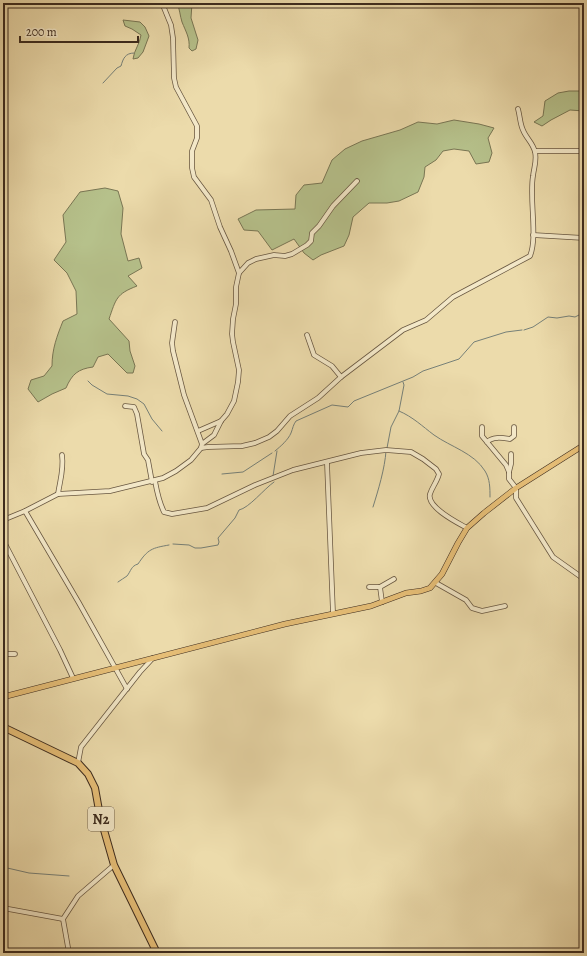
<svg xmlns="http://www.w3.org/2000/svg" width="587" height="956" viewBox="0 0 587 956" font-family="Alegreya,serif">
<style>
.green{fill:#b6c18b;stroke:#797654}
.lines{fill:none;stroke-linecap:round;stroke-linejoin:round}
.stream{stroke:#768078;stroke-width:1}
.minor-casing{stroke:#685741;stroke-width:5.5}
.major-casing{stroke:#3c2b1e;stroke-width:6}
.highway-casing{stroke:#3c2b1e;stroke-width:8}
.minor{stroke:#f3e8c8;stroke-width:4}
.major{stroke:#e6be76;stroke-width:5}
.highway{stroke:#e6be76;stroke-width:6}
.labels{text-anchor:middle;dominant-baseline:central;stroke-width:3.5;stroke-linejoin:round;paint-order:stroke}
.shield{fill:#f3e8c8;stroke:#736451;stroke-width:1}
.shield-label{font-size:14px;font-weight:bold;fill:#3c2b1e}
</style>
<rect width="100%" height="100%" fill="#ecdbab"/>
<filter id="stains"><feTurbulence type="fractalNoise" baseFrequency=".005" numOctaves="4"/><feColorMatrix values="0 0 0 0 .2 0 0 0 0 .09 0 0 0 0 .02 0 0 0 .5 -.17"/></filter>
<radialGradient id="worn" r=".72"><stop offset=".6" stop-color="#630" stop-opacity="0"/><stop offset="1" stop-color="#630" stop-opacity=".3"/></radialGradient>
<g class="green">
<path d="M177 3H192L191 18 198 40 196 49 192 51 189 48C190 38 186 32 182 22 180 16 180 10 177 3Z"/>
<path d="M123 20 140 22 145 27 149 36 143 52 138 58 133 59C134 50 140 44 141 35L132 29 125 26Z"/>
<polygon points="569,91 584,91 584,111 570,110 551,120 542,126 534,122 543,116 545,101 558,93"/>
<polygon points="454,120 479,124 494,128 488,138 492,153 489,162 476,164 469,151 454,149 443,151 436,160 425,167 424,177 418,192 399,201 387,203 369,203 353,217 349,235 344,246 321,255 313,260 304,253 294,239 272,250 258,231 244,230 238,219 256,210 295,209 296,195 304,185 322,183 332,160 345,149 362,141 400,130 418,122 437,124"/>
<path d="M105 188 118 191 123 208 121 234 128 261 139 258 142 268 128 276 137 286C116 294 116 299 109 319L129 341 130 351 135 366 133 373H127L108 354 98 357 93 367C78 369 72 374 66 388L52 394 38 402 28 389 31 380 44 376 52 366C52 349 57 336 63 321L77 314 76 291 67 273 54 260 66 242 63 215 80 192Z"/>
</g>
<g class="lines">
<g class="stream">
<path d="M103 83 117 68 121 66C123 59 125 53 134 53"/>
<polyline points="524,330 533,327 548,317 557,318 569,316 575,317 579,315 584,310"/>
<polyline points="88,381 92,385 107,394 128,396 137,399 144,404 152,419 162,431"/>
<path d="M399 411C413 417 422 426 434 435 451 447 474 453 485 471 490 479 490 488 490 497"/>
<polyline points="387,448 391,427 399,411 404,385 403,382"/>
<path d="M275 451C281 446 288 440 291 433 293 428 293 425 296 421L332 405 348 407 354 401 413 377 423 371 459 359 474 342 506 332 522 330"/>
<polyline points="222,474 243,472 272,453"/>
<polyline points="273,476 277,451"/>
<path d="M373 507C378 491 385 468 386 451"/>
<path d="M173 544 189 545 195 548H201L218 545 219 542 218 538 235 518 239 510C249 508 264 489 274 482"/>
<path d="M118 582C121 580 124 578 127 576 131 571 131 566 138 564 148 549 152 548 169 545"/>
<polyline points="3,867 29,873 69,876"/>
</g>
<defs>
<g id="minor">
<polyline points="162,3 171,25 173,38 174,78 176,87 197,126 197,138 192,151 192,168 194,177 211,200 220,227 231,251 239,273 236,287 236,304 233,319 232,334 233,342 239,370 238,382 234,401 227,414 221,421 214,435 202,444"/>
<polyline points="535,151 584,151"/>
<polyline points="533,235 584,238"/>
<polyline points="239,273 248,263 256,259 274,255 285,256 292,254 307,245 311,241 312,233 319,226 333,206 357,181"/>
<polyline points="307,335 314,355 332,366 341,377"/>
<polyline points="125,406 134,407 137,414 144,454 148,460 152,482"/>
<polyline points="482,427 482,436 506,465 509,472 509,479 516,488 516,498 553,557 584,579"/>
<polyline points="198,431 221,421"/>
<path d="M487 442C493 436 503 438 510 439L514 436V427"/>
<path d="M201 448 208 447 242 446 255 443 269 437 277 431 290 416 318 398 341 377 403 330 426 320 453 297 530 256C538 237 529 198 533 176 534 167 537 161 535 152 533 143 526 138 523 130 520 124 520 116 518 109"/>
<polyline points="327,463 333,613"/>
<polyline points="509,472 511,464 511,454"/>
<path d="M155 481C157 492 159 502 164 512L172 514 207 508 255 485 293 470 361 453 386 450 411 452 423 459 436 469 439 474C437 482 432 487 430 494 426 507 458 523 467 528"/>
<path d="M58 494C60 480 64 470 62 455"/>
<polyline points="25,511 79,603 127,689"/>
<polyline points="3,520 25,511 58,494 110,491 163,478 176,471 191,460 201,448 202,444 184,395 173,351 172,343 175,322"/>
<polyline points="3,540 60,650 73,678"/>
<polyline points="436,583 466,600 472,608 482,611 505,606"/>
<polyline points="369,587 380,587 394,579"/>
<polyline points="380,587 382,602"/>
<polyline points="3,654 15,654"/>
<polyline points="78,763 81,747 140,672 153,658"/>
<polyline points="3,908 63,919"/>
<polyline points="69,953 63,919 78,896 114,865"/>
</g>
<polyline id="major" points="3,697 285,624 371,606 406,593 421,591 430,588 442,574 458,543 467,528 484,513 516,488 584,445"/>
<polyline id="highway" points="3,727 78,763 88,774 95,788 100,816 114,865 157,953"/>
</defs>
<use href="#minor" class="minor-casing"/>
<use href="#major" class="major-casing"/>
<use href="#highway" class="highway-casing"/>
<use href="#minor" class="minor"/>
<use href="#major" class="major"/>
<use href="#highway" class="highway"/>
</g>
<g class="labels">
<rect class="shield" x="88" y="807" width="26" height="24" rx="3"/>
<g class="shield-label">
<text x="101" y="819">N2</text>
</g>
</g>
<rect width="587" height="956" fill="none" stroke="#ecdbab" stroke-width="16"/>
<rect x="4" y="4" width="579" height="948" fill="none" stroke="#3c2b1e" stroke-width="2"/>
<rect x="8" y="8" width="571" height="940" fill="none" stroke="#3c2b1e"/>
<path d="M20 36v6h118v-6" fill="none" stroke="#3c2b1e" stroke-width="2"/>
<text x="26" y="36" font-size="12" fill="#3c2b1e" stroke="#f3e8c8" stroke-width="3" paint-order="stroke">200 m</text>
<rect width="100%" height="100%" filter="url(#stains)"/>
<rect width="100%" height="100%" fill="url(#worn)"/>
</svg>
